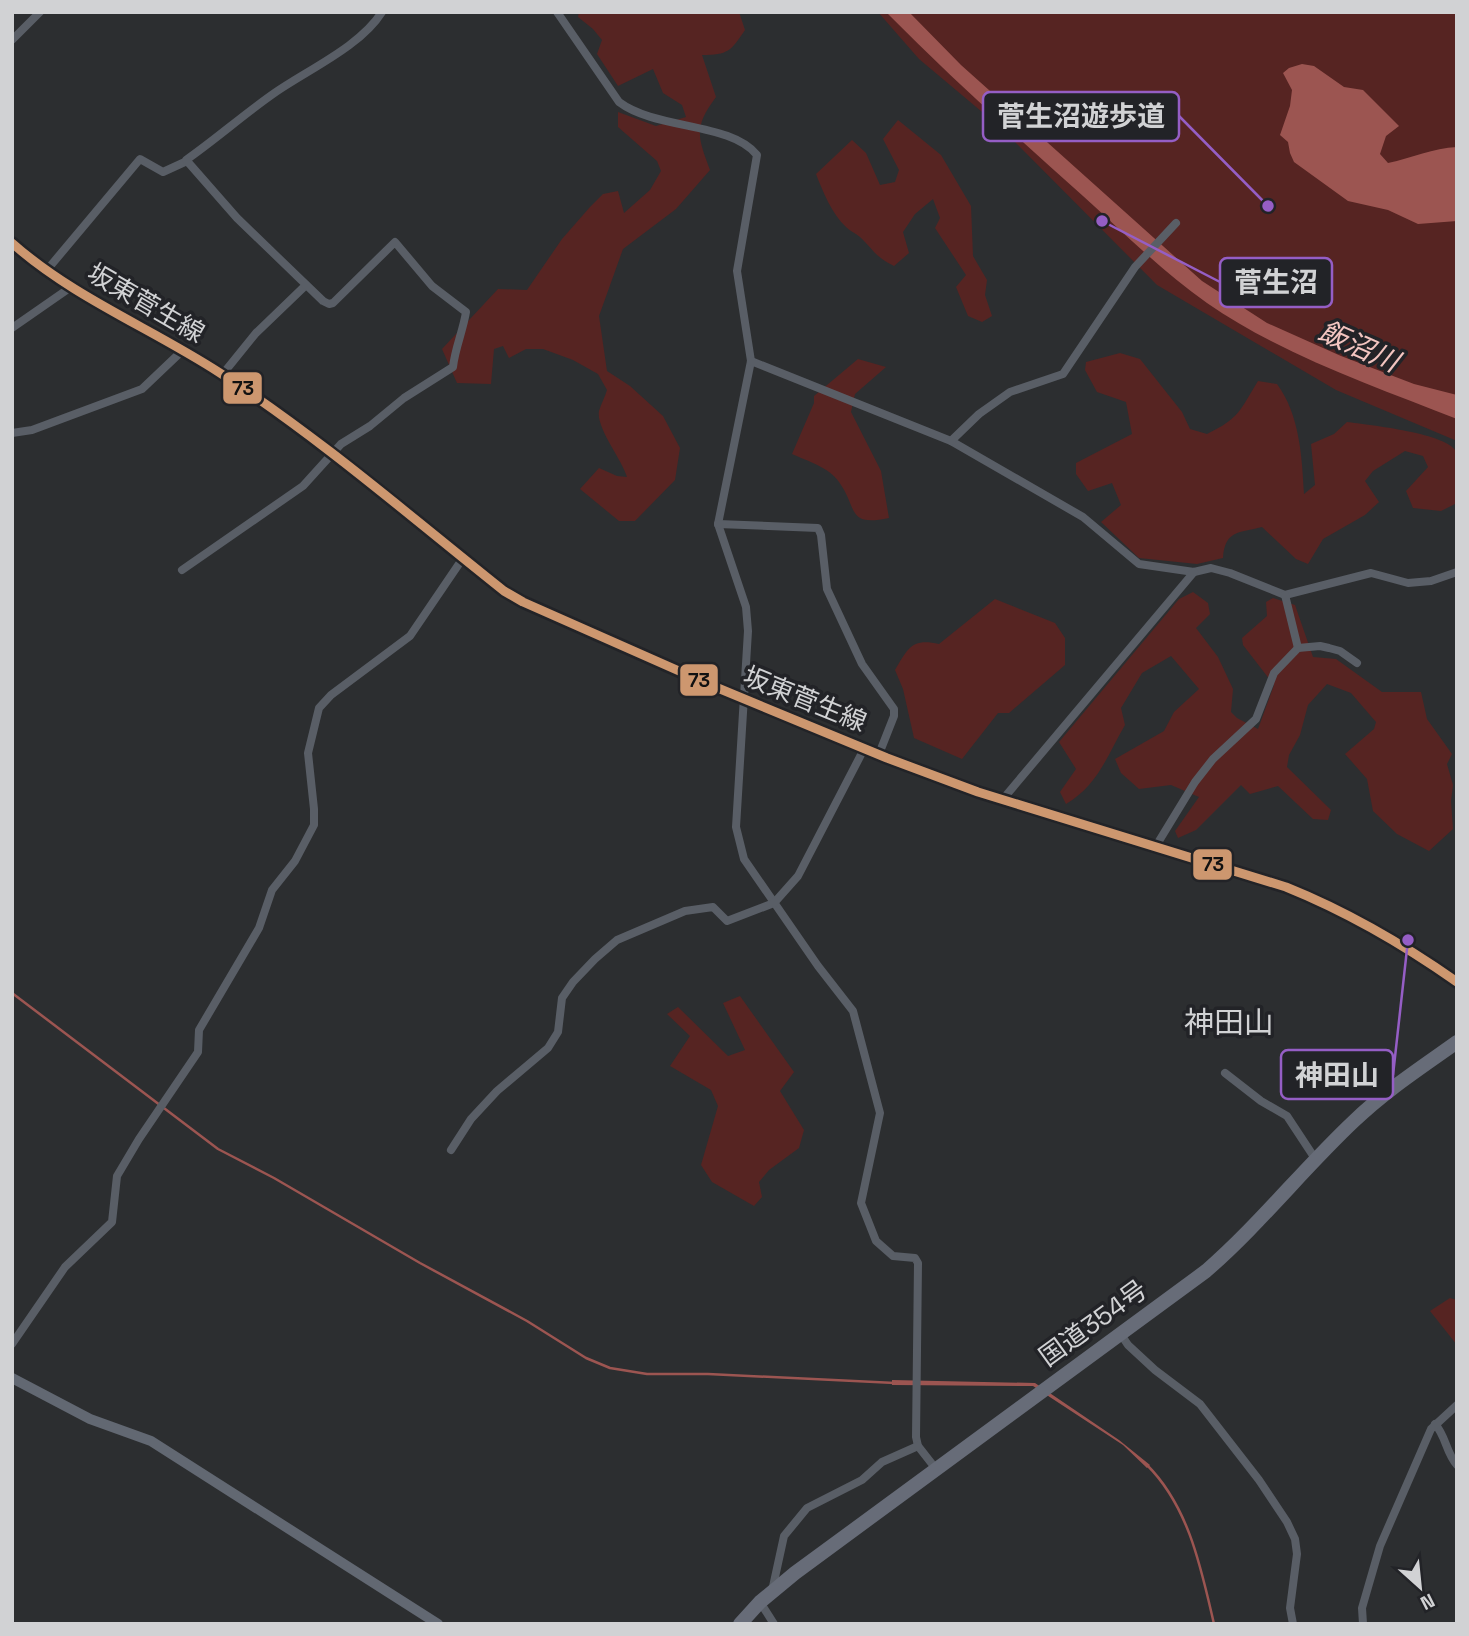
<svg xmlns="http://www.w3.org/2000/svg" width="1469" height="1636" viewBox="0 0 1469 1636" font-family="'Space Grotesk','Noto Sans JP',sans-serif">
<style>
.green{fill:#562422}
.water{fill:#9c5551}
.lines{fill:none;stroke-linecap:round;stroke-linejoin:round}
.stream{stroke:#9c5551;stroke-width:2.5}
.street{stroke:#595e66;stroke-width:8}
.secondary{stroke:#626872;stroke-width:10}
.highway{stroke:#676c78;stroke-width:14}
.bus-1-casing{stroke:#222327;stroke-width:14}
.bus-1{stroke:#cd976f;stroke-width:9}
.labels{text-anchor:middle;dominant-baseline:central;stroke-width:7;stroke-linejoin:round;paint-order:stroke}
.street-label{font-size:26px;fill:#d1d2d4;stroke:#222327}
.water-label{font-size:28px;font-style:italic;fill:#f3c5c0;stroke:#222327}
.quarter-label{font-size:30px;fill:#d1d2d4;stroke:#222327}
.leader{fill:none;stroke:#955ec5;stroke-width:2.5}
.callout-dot{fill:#955ec5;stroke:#222327;stroke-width:2.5}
.callout{fill:#222327;stroke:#955ec5;stroke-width:2.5}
.callout-label{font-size:28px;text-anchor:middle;font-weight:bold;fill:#d1d2d4}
.line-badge{stroke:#222327;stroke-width:2.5}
.pale-badge-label{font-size:19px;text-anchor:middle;font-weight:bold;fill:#111}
</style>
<rect width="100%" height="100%" fill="#2c2e30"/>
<g class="green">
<path d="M579 12H739L745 30C731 51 728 55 702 55L716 97C693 128 698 137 710 170L676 209 623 249 599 316 607 371 630 386 663 416 680 448 675 480 635 521H619L580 489 599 468 617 476 627 477C622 459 596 428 599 411 601 404 605 397 607 390L598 374 573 360 543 349H526L509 358 503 346 494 349 491 384 457 383 442 349 498 289 527 290 562 239 590 207 603 194 618 191 624 213 650 190 661 171 657 161 618 127V112L656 126 686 117 682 105 663 93 653 69 618 86 597 54 602 40 593 29 578 17Z"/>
<polygon points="878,12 1457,12 1457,441 1336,390 1157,285 1000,127 919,59"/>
<path d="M898 120 941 155 971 206 973 256 987 280 985 295 992 316 982 322 968 316 956 287 966 275 935 228 940 218 933 199 915 214 903 232 909 253 894 266C874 256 874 250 860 237 855 233 850 231 846 227 832 214 823 192 816 174L852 140 866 153 880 185 895 182 899 170 883 139Z"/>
<path d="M1120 353 1140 359 1182 412 1190 429 1207 434C1240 418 1240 410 1258 381L1277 384C1300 415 1302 458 1304 494L1315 485 1311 444 1334 434 1347 422C1368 425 1450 433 1457 453 1460 465 1457 491 1457 503L1441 511 1413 508 1406 491 1428 467 1423 456 1405 451 1373 471 1365 481 1379 502 1365 515 1323 539 1308 564 1296 559 1262 527C1239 533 1225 530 1223 558L1197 564 1139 558 1101 522 1121 505 1112 483 1088 491 1076 474V463L1132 434 1126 402 1097 392 1085 370 1086 362Z"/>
<path d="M858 359 886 367 855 394 851 412 881 471 889 518C846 527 858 508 839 482 829 467 807 461 792 454L814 403V396Z"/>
<path d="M1193 592 1208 603 1210 614 1196 628 1218 657 1233 689 1231 712 1237 718 1258 729 1274 685 1243 645 1242 638 1267 616 1266 602 1273 598 1295 605 1313 657 1336 659 1382 692H1421L1427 719 1452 754 1447 764 1453 785 1451 801 1453 829 1429 851 1397 834 1373 811 1367 779 1345 754 1374 729 1376 722 1351 693 1327 684 1308 705 1300 735 1289 755 1287 767 1331 810 1328 820 1313 819 1278 786 1250 794 1241 785 1196 830 1178 838 1175 831 1199 797 1171 785 1139 789 1121 773 1115 759 1164 731 1174 712 1199 689 1171 656 1142 673 1121 708 1125 725C1107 756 1098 785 1066 804L1060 792 1076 769 1059 742 1179 599Z"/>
<path d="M995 599 1055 623 1065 638V665L1009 713H998L962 759 914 738 903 689 895 670C908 648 912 638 939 644Z"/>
<polygon points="740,996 794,1072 780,1091 804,1130 799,1148 769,1170 759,1182 762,1197 754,1206 712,1182 701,1165 718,1106 711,1090 670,1066 690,1036 667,1014 678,1007 728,1056 745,1050 723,1003"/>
<polygon points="1450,1298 1457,1300 1457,1345 1430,1311"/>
</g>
<g class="water">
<path d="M886 12H909L961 65 1202 281 1267 323 1341 356 1414 384 1457 395V419C1373 386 1282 355 1207 303 1163 272 1124 233 1083 196 1016 136 949 76 886 12Z"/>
<path d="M1302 64 1314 66 1344 87 1363 90 1399 126 1386 136 1380 154 1388 163C1412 158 1433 148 1457 147V221L1418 224 1388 210 1348 201 1294 162 1290 153 1288 142 1280 135 1290 106 1292 90 1283 73 1289 68Z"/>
<polygon points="892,1380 1035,1383 1119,1440 1150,1465 1147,1468 1123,1445 1033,1386 892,1385"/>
</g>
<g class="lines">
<g class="stream">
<polyline points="12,993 218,1149 274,1178 420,1263 527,1321 586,1358 610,1368 647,1374 708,1374 895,1383"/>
<path d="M1147 1465C1189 1507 1201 1568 1214 1624"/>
</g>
<g class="street">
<path d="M557 12 619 102C656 130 731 122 757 155L737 271 751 361 718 524 746 607 748 631 736 827 744 859 818 966 853 1011 880 1113 861 1203 876 1241 893 1256 915 1258 918 1263 916 1437 918 1446 936 1469"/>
<polyline points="12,40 40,12"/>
<path d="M47 270 140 159 163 172 187 161 186 160C216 139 243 115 273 94 307 70 360 47 382 12"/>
<polyline points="12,328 71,287"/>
<polyline points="751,361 951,441 1083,517 1139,564 1194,572 1211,568 1230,573 1285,595 1371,573 1408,583 1431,581 1457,572"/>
<polyline points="222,375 256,333 306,285"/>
<polyline points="12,433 32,430 142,389 183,350"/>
<polyline points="951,441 979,414 1010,392 1063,374 1135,267 1176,223"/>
<polyline points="718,524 818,528 821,535 827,589 862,664 894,709 894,716 879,754"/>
<path d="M182 570 303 486 341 444 370 426 404 398 453 367C455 348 463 331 466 312L432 286 395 242 333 303 329 304 323 301 237 218 187 161"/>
<polyline points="1285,595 1298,648"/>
<polyline points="1003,799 1194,572"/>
<polyline points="1157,848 1159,841 1195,782 1213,759 1256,719 1274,673 1298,648 1320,646 1329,648 1340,651 1357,663"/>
<polyline points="1225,1073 1261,1101 1287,1116 1316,1160"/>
<polyline points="451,1150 471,1119 497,1091 548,1048 558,1032 562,998 573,982 595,959 617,940 685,911 713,907 727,921 774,903 798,876 865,747"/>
<polyline points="1120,1333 1128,1345 1155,1370 1200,1404 1259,1480 1287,1522 1295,1539 1297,1554 1290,1608 1293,1624"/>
<polyline points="12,1344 65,1267 112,1222 117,1176 139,1139 198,1052 199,1030 259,928 272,890 295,861 314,825 314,809 308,753 319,708 331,695 410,636 463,558"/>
<path d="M1435 1424C1446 1436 1446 1453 1457 1465"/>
<polyline points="772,1591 784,1536 807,1508 862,1480 882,1462 918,1446"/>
<polyline points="760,1602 774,1624"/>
<polyline points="1363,1624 1362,1608 1380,1546 1431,1429 1457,1405"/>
</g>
<g class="secondary">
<path d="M12 243C74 298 151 328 220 373 320 438 411 517 504 591L523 602 713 686 887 758 978 792 1286 887C1348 912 1403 944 1457 982"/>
<polyline points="12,1378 90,1419 151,1441 438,1624"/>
</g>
<path class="highway" d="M740 1624 760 1602 795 1573 1206 1271C1259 1225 1303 1169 1354 1121 1385 1091 1422 1067 1457 1042"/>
<defs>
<path id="bus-1" d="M12 243C74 298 151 328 220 373 320 438 411 517 504 591L523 602 713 686 887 758 978 792 1286 887C1348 912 1403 944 1457 982"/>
</defs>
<use href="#bus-1" class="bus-1-casing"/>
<use href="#bus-1" class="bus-1"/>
</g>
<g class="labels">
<g class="street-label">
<text transform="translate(146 303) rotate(30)">坂東菅生線</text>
<text transform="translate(805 699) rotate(22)">坂東菅生線</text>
<text transform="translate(1093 1323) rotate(-36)">国道354号</text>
</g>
<g class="water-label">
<text transform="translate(1359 346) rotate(24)">飯沼川</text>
</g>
<g class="quarter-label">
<text x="1229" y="1022">神田山</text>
</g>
</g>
<path class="leader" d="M1268 206L1179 116M1102 221L1220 282M1408 940L1393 1075"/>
<g class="callout-dot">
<circle cx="1268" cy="206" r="7"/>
<circle cx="1102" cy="221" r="7"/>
<circle cx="1408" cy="940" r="7"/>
</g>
<g class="callout">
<rect x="983" y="92" width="196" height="49" rx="7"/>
<rect x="1220" y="258" width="112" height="49" rx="7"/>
<rect x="1281" y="1050" width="112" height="49" rx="7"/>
</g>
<g class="callout-label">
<text x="1081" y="126">菅生沼遊歩道</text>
<text x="1276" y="292">菅生沼</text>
<text x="1337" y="1085">神田山</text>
</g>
<g class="line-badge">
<rect x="222" y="371" width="41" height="34" rx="7" fill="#cd976f"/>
<rect x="679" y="663" width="40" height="34" rx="7" fill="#cd976f"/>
<rect x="1192" y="848" width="41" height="33" rx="7" fill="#cd976f"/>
</g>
<g class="pale-badge-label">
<text x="243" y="395">73</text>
<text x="699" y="687">73</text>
<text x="1213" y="871">73</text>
</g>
<rect width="1469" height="1636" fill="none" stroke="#d1d2d4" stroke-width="28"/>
<g transform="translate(1420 1587) rotate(153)" stroke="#222327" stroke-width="5" paint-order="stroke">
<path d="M0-5L12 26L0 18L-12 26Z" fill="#d1d2d4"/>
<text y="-10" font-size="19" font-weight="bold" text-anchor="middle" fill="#d1d2d4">N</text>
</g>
</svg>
